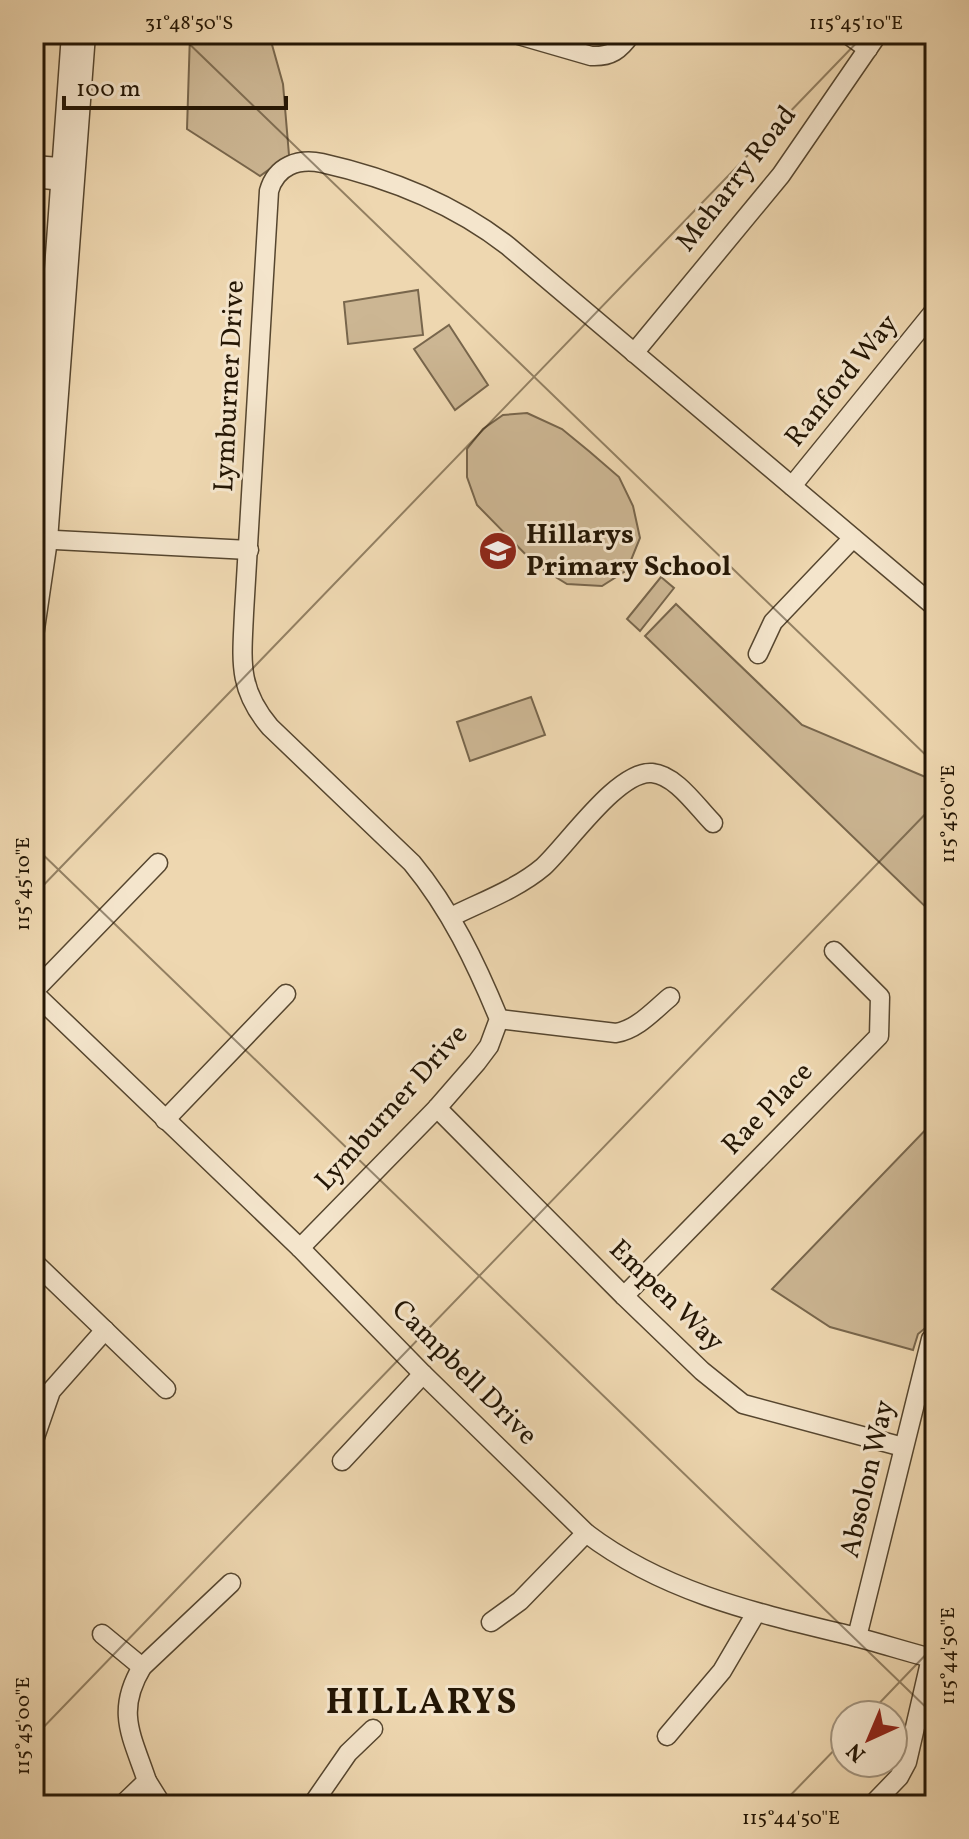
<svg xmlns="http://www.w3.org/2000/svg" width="969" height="1839" viewBox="0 0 969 1839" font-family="Vollkorn,serif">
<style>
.green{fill:#ccb693;stroke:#78664c;stroke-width:2}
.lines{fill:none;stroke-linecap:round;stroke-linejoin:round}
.minor-casing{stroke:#56462f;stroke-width:21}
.minor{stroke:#f4e5cc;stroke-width:18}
.ticks{fill:none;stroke:#241604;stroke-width:2;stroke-opacity:0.45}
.labels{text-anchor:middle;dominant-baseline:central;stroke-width:6;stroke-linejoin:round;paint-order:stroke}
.street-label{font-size:28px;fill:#241604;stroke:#f4e5cc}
.poi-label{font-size:28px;font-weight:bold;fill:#241604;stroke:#f4e5cc;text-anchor:start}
.district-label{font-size:36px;font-weight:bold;letter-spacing:2px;fill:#241604;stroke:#f4e5cc}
.neatline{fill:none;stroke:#241604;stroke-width:3}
.ticks-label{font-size:20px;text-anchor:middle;fill:#241604}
</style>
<rect width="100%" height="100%" fill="#eed7b0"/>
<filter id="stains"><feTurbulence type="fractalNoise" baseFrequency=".0025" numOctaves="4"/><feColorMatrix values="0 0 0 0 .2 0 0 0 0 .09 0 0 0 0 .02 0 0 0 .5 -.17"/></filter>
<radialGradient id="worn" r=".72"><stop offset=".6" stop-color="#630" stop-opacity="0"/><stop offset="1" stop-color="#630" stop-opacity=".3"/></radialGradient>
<g class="green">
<polygon points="190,34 269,34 283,84 289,155 260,176 187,129"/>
<polygon points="418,290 423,335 348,344 344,302"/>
<polygon points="449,325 488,385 455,410 414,349"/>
<polygon points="527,413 562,429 590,452 619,477 633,506 640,538 627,570 602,586 567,584 536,565 477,505 467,477 467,449 483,429 503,415"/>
<polygon points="661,577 674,588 640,631 627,619"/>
<polygon points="676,604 802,725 935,781 935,916 645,636"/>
<polygon points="531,697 545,735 470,761 457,722"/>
<polygon points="935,1120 935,1320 918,1334 913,1350 830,1327 772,1289"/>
</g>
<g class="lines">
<defs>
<g id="minor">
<path d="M515 34 591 56C611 57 620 50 631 34"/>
<polyline points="847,34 868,49"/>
<polyline points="34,165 71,168"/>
<polyline points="34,178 72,182"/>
<polyline points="634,353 781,175 878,34"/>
<polyline points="792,486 935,310"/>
<polyline points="36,539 249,550"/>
<polyline points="34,546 71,34"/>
<polyline points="34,636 48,540 86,34"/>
<polyline points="758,654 773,622 853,538"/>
<path d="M451 917C481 902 517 889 543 867 568 844 618 770 652 773 676 775 697 807 713 823"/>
<polyline points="34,991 158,863"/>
<path d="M34 993 300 1248 423 1374 586 1533C665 1593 757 1613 852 1636 880 1643 907 1652 935 1659"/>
<path d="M499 1019 616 1033C638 1029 653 1011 670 997"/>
<polyline points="437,1108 624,1296 702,1371 743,1404 903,1447"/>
<polyline points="165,1120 286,994"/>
<path d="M300 1248 437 1108 477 1062 489 1046 499 1019C476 963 450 909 412 863L270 727C237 688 242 660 244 613L269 191C276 166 298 158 322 163 389 178 454 204 508 246L935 607"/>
<polyline points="36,1264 166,1389"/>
<polyline points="624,1296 879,1036 880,997 834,951"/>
<polyline points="34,1440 51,1391 105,1330"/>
<polyline points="342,1461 423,1374"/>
<polyline points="491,1622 520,1601 586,1533"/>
<polyline points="102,1634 142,1667"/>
<polyline points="857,1637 931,1339 935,1335"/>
<polyline points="667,1736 722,1671 756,1613"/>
<polyline points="147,1781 162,1805"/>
<path d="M122 1805 147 1781C132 1736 115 1712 142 1667L231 1583"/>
<polyline points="312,1805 348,1753 373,1729"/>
<polyline points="872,1805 899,1777 907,1762 931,1658"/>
</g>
</defs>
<use href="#minor" class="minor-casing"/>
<use href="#minor" class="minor"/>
</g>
<path class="ticks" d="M179 34 935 764M34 53 52 34M34 846 935 1716M34 895 865 34M868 1715 935 1645M34 1737 935 804M34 1798 41 1805M781 1805 845 1739"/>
<defs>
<symbol id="school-disc" viewBox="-11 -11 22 22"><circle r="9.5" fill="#8f2418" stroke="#f4e5cc"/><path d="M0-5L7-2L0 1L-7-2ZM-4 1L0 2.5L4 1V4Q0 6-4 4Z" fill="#fff"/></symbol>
</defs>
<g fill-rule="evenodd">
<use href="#school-disc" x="476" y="529" width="44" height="44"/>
</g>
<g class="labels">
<g class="street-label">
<text transform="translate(737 179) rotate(-52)">Meharry Road</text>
<text transform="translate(842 381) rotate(-51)">Ranford Way</text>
<text transform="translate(230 386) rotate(-87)">Lymburner Drive</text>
<text transform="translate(392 1108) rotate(-48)">Lymburner Drive</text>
<text transform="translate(768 1109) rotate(-46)">Rae Place</text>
<text transform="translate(666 1296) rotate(44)">Empen Way</text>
<text transform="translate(464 1373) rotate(45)">Campbell Drive</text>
<text transform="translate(868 1479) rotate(-77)">Absolon Way</text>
</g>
<g class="poi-label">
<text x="526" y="535">Hillarys<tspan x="526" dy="32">Primary School</tspan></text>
</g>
<g class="district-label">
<text x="422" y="1704">HILLARYS</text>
</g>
</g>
<rect width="969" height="1839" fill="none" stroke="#eed7b0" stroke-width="88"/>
<g transform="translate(869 1739) rotate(224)"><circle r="38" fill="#f4e5cc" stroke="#a1927c" stroke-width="2"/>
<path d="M0-6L14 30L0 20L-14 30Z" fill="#8f2418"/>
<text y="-12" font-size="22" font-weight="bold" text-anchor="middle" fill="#241604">N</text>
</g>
<path d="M64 96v12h222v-12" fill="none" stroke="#241604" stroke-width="4"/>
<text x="76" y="96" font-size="24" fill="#241604" stroke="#f4e5cc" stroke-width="6" paint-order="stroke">100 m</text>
<rect x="44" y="44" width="881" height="1751" class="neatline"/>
<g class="ticks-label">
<text x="189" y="29">31°48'50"S</text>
<text x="856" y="29">115°45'10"E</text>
<text transform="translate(947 814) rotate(-90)" y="7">115°45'00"E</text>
<text transform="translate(22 884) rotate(-90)" y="7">115°45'10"E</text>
<text transform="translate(947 1656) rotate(-90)" y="7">115°44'50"E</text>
<text transform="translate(22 1726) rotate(-90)" y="7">115°45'00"E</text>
<text x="791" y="1824">115°44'50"E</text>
</g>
<rect width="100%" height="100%" filter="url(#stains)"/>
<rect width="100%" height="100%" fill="url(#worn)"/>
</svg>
